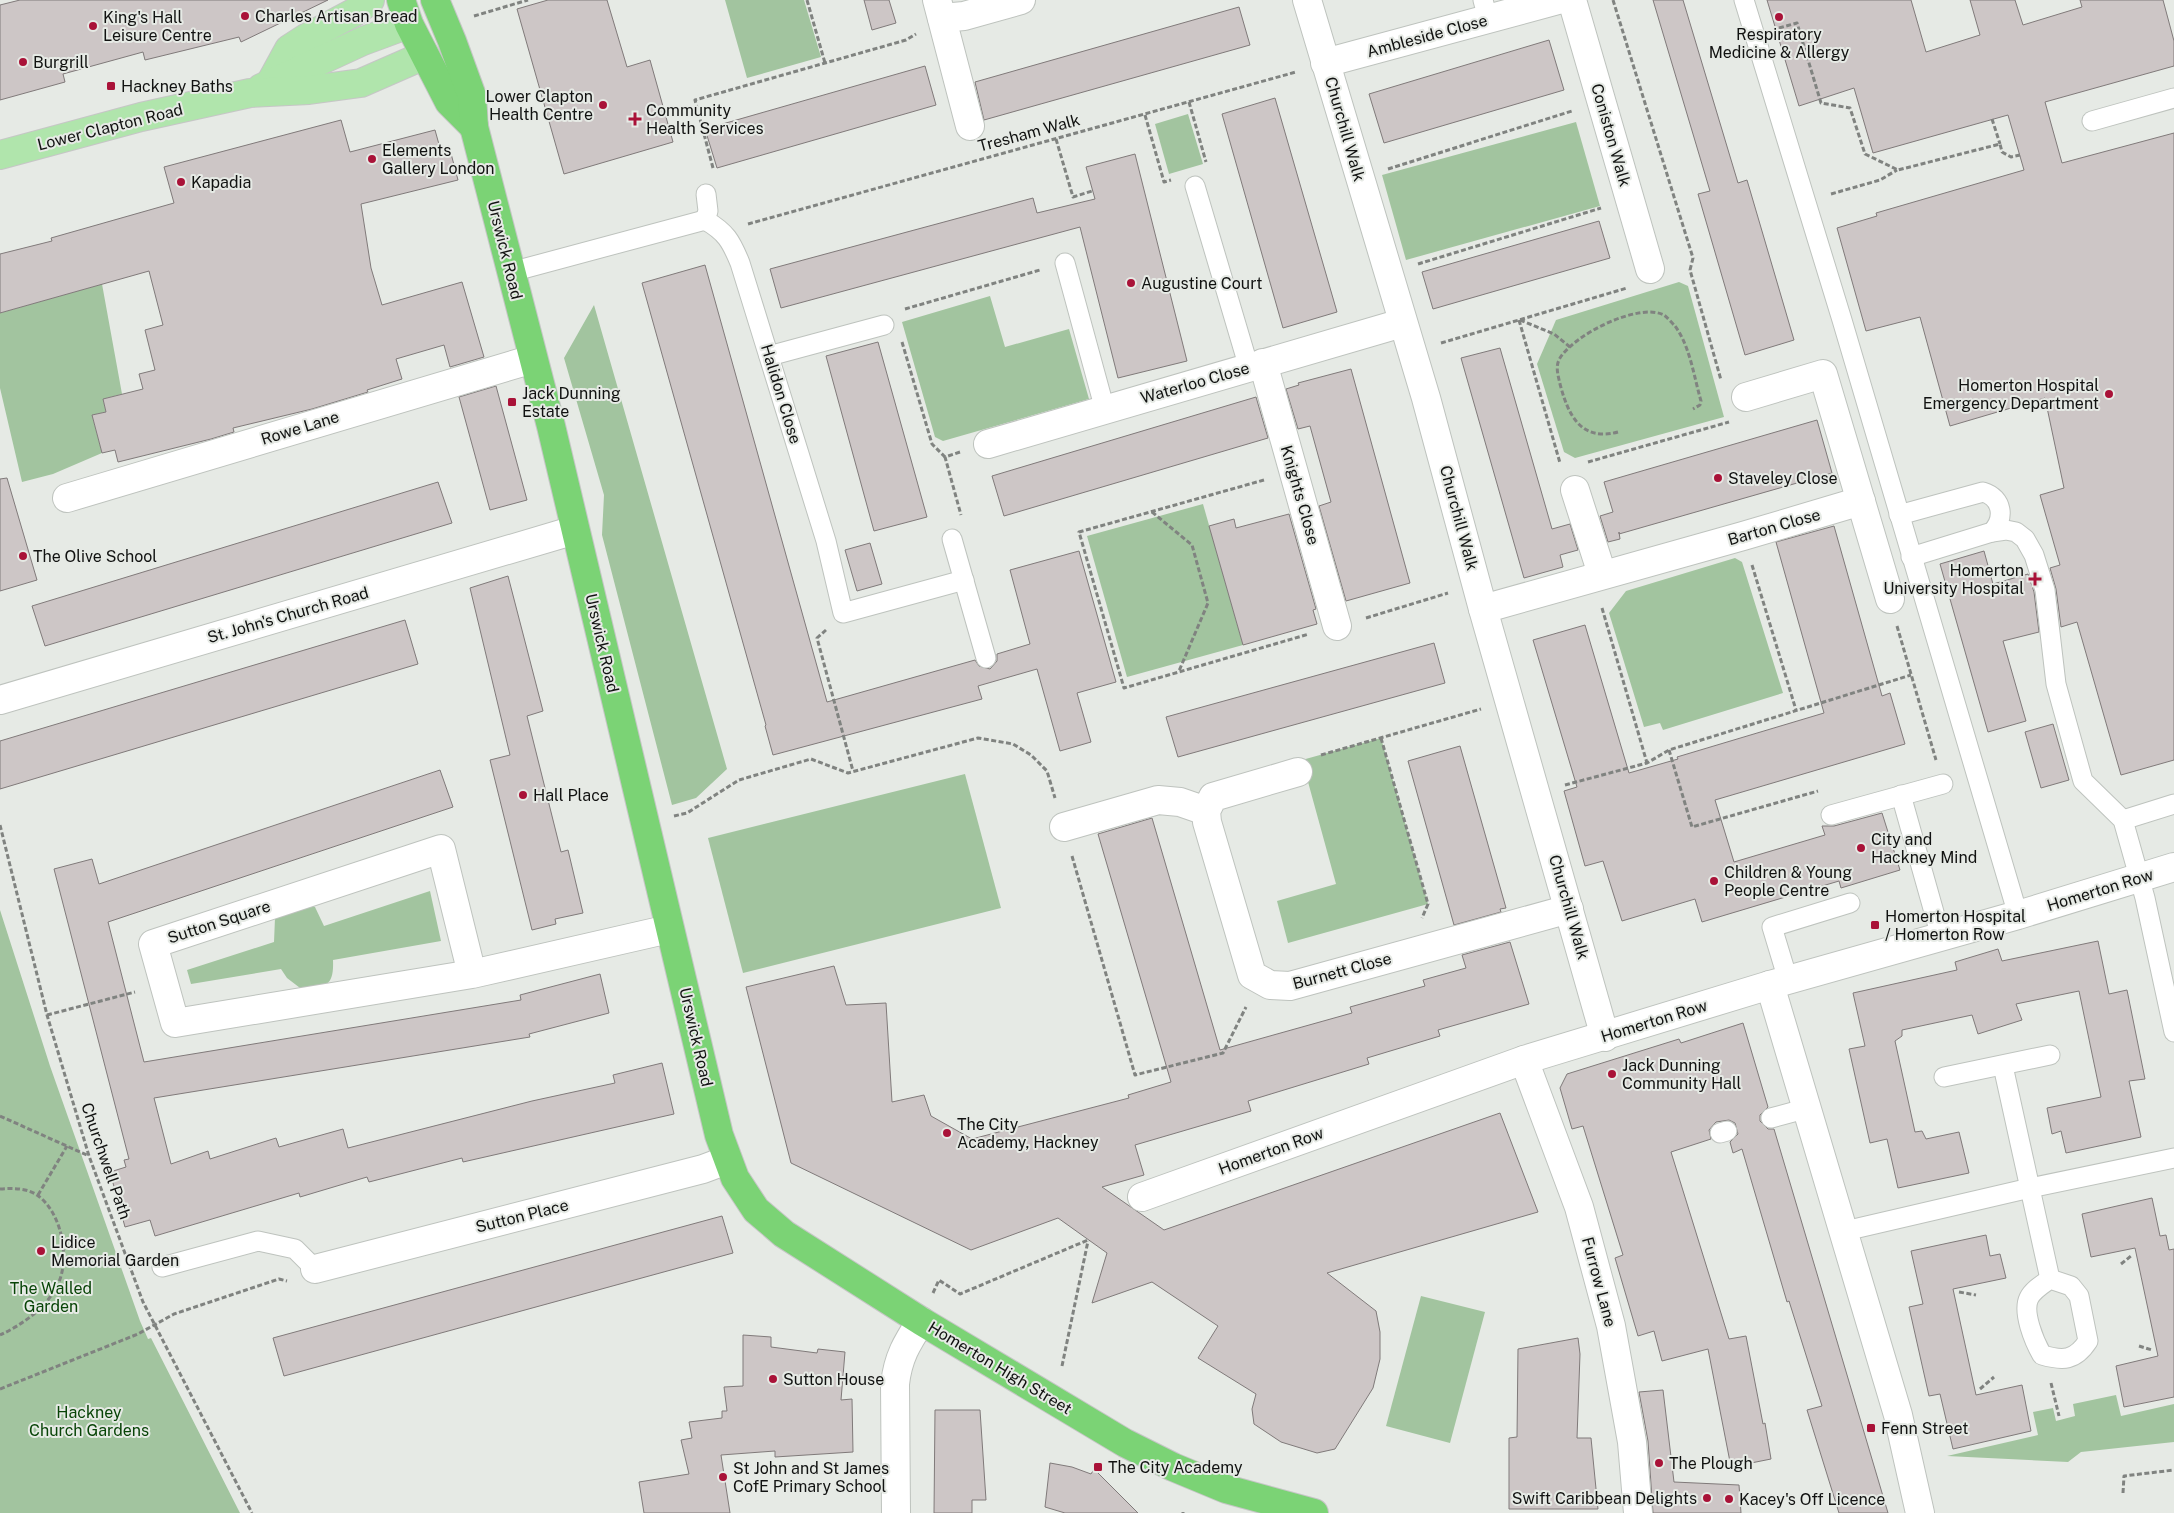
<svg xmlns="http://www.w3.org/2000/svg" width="2174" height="1513" viewBox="0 0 2174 1513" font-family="'Public Sans',sans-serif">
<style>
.green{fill:#a2c49f}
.building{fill:#cdc6c6;stroke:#807a7a}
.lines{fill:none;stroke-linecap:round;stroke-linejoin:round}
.lane-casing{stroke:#bec3be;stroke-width:21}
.street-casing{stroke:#bec3be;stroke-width:30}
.primary-casing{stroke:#c6c6c6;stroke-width:30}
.highway-casing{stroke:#c6c6c6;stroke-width:30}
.path{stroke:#808380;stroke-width:3;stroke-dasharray:5 2.5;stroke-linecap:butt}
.lane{stroke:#fff;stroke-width:19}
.street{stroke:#fff;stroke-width:28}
.primary{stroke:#b0e5ac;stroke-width:28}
.highway{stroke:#7bd375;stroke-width:28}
.poi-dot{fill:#a91238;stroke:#e6eae5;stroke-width:2}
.labels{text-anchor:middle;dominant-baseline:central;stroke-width:4;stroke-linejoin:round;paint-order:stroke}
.poi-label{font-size:16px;fill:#111211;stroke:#e6eae5;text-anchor:start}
.street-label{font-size:16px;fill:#111211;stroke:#e6eae5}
.park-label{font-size:16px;fill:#084407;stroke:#e6eae5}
</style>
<rect width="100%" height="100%" fill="#e6eae5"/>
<g class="green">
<polygon points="725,0 804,0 821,57 747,78"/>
<polygon points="1188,114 1203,164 1169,174 1155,124"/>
<polygon points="1576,122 1600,206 1406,260 1382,175"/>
<polygon points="1679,282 1688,286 1724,417 1575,458 1564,452 1537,364 1556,320"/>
<polygon points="102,284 122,394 103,399 106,412 92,415 102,453 53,474 22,482 0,388 0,313"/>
<polygon points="990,296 1005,347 1069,329 1089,399 943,441 935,437 902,322"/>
<polygon points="594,305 727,769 696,798 672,805 602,535 604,495 564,358"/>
<polygon points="1203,504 1243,645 1127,677 1087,536"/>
<polygon points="1735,558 1742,562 1783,693 1663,730 1660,723 1644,727 1609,613 1626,591"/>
<polygon points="1381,738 1428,904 1288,943 1277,901 1336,884 1302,760"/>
<polygon points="965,774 1001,908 743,973 708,838"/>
<path d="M430 891 441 941 333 960C334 985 327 987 304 991L287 978 281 969 191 984 187 970 274 942 275 918 305 903 315 907 324 926Z"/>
<polygon points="0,910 50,1066 140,1321 148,1339 151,1338 240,1513 0,1513"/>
<polygon points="1421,1296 1485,1312 1450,1443 1386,1426"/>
<polygon points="2116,1395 2121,1416 2174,1404 2174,1442 2081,1452 2068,1462 1947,1456 2038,1435 2033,1412 2053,1408 2056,1421 2075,1416 2073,1404"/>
</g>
<g class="building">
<polygon points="20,0 328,0 241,42 239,37 145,60 143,52 63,74 65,82 0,100 0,5"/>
<polygon points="548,0 607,0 627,67 650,60 673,142 564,174 517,9"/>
<polygon points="864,0 889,0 896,23 872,30"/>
<polygon points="1653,0 1683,0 1738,183 1747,180 1794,340 1745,355 1698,194 1710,191"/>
<polygon points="1767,0 1911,0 1926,52 1980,35 1970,0 2015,0 2023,25 2082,7 2080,0 2163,0 2174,41 2174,66 2045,102 2062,163 2174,133 2174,760 2121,775 2077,622 2061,627 2056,589 2050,568 2060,565 2040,495 2064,488 2045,398 1950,426 1920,317 1866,331 1837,228 1877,216 1876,213 2024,170 2008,115 1873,153 1854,88 1799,106"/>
<polygon points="1239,7 1250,45 984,120 975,82"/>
<polygon points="1549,40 1564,90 1384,143 1369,94"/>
<polygon points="925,66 936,105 717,168 705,129"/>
<polygon points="1275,98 1337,312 1283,328 1222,114"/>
<polygon points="341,120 350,152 435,130 440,148 449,146 458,180 361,204 371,268 382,305 462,282 484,357 450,367 444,345 396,359 402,379 367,390 368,392 312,409 233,428 234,432 211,439 118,462 115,450 102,453 92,415 106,412 103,399 143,389 139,374 155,370 145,330 163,325 149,271 0,313 0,254 52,241 51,238 174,203 164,167"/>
<polygon points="1135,154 1187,361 1118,378 1080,227 781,308 770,269 1033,198 1037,213 1095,199 1086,167"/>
<polygon points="1599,221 1610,258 1433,309 1422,272"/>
<polygon points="705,265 827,702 975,660 979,666 990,669 997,661 997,654 1030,644 1010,570 1079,551 1116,682 1077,693 1091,742 1060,751 1037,669 978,686 982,699 773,755 765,726 766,725 642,283"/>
<polygon points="878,342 927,517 874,531 826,356"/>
<polygon points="1500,348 1552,529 1570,524 1578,550 1560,555 1563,567 1524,578 1461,358"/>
<polygon points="1351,369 1410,583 1346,601 1319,506 1331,502 1310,426 1298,429 1286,389 1299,385 1298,383"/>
<polygon points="496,386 527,500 490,510 459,397"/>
<polygon points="1256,397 1268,438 1004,516 992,476"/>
<polygon points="1817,420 1832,473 1619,534 1619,532 1620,539 1608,542 1600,516 1613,512 1604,482"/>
<polygon points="7,478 37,580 0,591 0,479"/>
<polygon points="438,482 452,523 45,646 32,606"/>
<polygon points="1289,514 1316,609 1313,610 1317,624 1243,645 1209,526 1234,519 1236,528"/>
<polygon points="1834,526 1882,696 1890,693 1905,744 1715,800 1734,862 1825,835 1822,826 1834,826 1882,813 1900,870 1841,888 1839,881 1702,922 1695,899 1622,921 1603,861 1585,866 1564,791 1577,787 1533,640 1585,625 1629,773 1678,759 1677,757 1824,713 1776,542"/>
<polygon points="870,543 882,584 857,591 845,550"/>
<polygon points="1984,551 1993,584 2028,574 2034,592 2039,632 2003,641 2026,721 1988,732 1940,564"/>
<polygon points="508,576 543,711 527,716 561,852 568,850 583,913 555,919 556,924 532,930 490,760 510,755 470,588"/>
<polygon points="405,620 418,664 0,789 0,741"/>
<polygon points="1434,643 1445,683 1178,757 1166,717"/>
<polygon points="2053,724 2069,780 2041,788 2025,732"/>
<polygon points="1460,746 1506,908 1500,909 1501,912 1454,925 1408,761"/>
<polygon points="440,770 453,807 108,922 144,1062 521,1000 520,995 600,974 609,1013 529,1034 530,1037 154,1098 171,1164 208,1151 210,1159 276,1138 279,1147 343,1129 348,1148 532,1101 615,1083 613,1075 662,1063 674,1114 463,1162 462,1158 369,1182 367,1177 300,1197 299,1193 155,1236 150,1220 125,1227 110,1172 126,1167 124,1160 129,1159 54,869 92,859 99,884"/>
<polygon points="1152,818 1220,1050 1352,1013 1350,1007 1425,986 1423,980 1466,968 1462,955 1510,942 1529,1004 1438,1030 1440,1036 1367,1058 1369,1064 1248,1101 1251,1111 1135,1145 1144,1175 1102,1187 1164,1230 1500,1113 1538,1212 1327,1273 1376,1311 1380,1332 1380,1359 1373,1388 1335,1449 1317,1453 1281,1442 1254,1424 1252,1409 1256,1394 1198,1358 1218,1326 1152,1282 1092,1303 1107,1253 1058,1218 971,1250 791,1163 746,987 834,966 846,1005 886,1003 892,1102 924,1095 931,1116 972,1139 1129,1098 1128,1095 1171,1082 1098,834"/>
<polygon points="2098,941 2109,994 2127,990 2145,1079 2129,1081 2141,1137 2066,1153 2061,1131 2052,1134 2047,1108 2101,1097 2079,991 2016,1004 2022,1020 1978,1034 1972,1015 1902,1030 1902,1036 1895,1041 1915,1132 1922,1131 1926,1139 1959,1132 1969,1173 1898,1188 1887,1139 1870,1143 1849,1049 1865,1046 1853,993 1957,970 1955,962 1998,949 2002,961"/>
<polygon points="1743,1023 1768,1107 1760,1115 1760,1121 1768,1129 1774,1129 1888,1513 1839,1513 1807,1410 1822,1406 1789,1301 1787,1302 1742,1149 1733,1153 1730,1142 1738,1134 1735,1123 1729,1120 1716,1122 1709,1130 1711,1139 1671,1152 1729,1339 1746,1336 1763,1424 1765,1423 1771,1459 1731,1467 1708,1349 1662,1361 1654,1331 1638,1336 1615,1258 1623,1255 1583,1126 1572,1129 1560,1088 1567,1074 1679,1039 1681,1043"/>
<polygon points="2152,1198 2160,1236 2166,1235 2169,1250 2174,1249 2174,1397 2124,1407 2116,1366 2158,1356 2135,1248 2091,1257 2082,1214"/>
<polygon points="722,1216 733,1253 284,1376 273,1338"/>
<polygon points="1986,1235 1990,1256 2000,1254 2006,1278 1953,1289 1976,1395 2022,1385 2031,1431 1953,1449 1940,1394 1929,1396 1909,1307 1923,1304 1911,1251"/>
<polygon points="743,1335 771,1337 771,1347 817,1353 818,1349 845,1352 841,1400 852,1399 853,1452 775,1457 775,1451 721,1455 730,1513 644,1513 639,1482 689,1474 681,1440 692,1438 689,1422 722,1418 722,1411 727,1411 724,1387 743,1386"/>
<polygon points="1578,1338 1580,1354 1577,1438 1591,1438 1598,1509 1509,1509 1509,1438 1517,1437 1518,1349"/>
<polygon points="1663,1390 1674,1482 1739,1485 1741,1513 1653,1513 1648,1441 1639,1392"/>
<polygon points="935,1410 980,1410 986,1500 972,1500 972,1513 934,1513"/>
<polygon points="1050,1463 1072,1467 1091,1474 1094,1469 1138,1513 1065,1513 1045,1507"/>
</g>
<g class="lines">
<defs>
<g id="lane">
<polyline points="1483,0 1488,19"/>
<polyline points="1744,0 1842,320 2018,915"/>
<polyline points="2092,121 2174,98"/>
<polyline points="1195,186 1249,368"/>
<polyline points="705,220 708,211 706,194"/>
<polyline points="1065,263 1105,410"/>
<path d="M511 272 705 220C726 232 731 241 740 263L826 541 843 613 964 580"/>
<polyline points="769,356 884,325"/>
<path d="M1899 515 1983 492C2003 498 2005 519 1992 532L1911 557"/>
<polyline points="1992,532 2006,530 2016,532 2025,539 2034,555 2045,590 2056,684 2083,781 2123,820 2145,898 2174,1032"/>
<polyline points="952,539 986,658"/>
<polyline points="1901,795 1941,937"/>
<polyline points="1831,815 1943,784"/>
<polyline points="2123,820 2174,804"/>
<polyline points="1788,980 1772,927 1850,903"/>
<polyline points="2003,1066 2050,1279"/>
<polyline points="1944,1077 2050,1055"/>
<polyline points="1771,1118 1808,1108"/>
<polyline points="1720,1133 1727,1131"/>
<polyline points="1845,1231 2030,1188 2174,1158"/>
<polyline points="162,1267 258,1241 295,1249 315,1269"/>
<path d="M2050 1279 2071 1286 2079 1296 2088 1341C2075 1361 2063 1361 2042 1355 2034 1341 2022 1312 2029 1298 2033 1290 2043 1284 2050 1279Z"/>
</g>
<g id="street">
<polyline points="937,0 970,126"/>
<polyline points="1307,0 1426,398 1483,609 1605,1037"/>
<polyline points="1572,0 1650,269"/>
<polyline points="942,18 964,16 1021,0"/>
<polyline points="1325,63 1558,0"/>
<polyline points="1263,363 1337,626"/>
<polyline points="1746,397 1823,374 1890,599"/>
<polyline points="988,444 1402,323"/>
<polyline points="1575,490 1602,574"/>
<polyline points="67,498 533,359"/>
<polyline points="1483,609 1743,536 1861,501"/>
<polyline points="0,700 575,530"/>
<polyline points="1298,772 1213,797 1206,811 1207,822 1252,975 1270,985 1290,986 1569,909"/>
<polyline points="1064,827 1158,800 1180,802 1206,811"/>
<polyline points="472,974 441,849 153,944 175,1023 472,974 669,929"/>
<polyline points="1770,985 1898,1415 1920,1513"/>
<polyline points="1524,1060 1579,1207 1611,1326 1632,1442 1638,1513"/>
<polyline points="1142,1197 1524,1060 1770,985 2018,915 2174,867"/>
<polyline points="315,1269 703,1169 727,1160"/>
<path d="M896 1513 895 1384C898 1357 907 1343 921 1321"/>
</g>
<g id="primary">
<polyline points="271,82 289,49 306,38 355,12 370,0"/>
<polyline points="261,88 363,41 409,24"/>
<polyline points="0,155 141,117 250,93 309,90 361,83 425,55"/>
</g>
<g id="highway">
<polyline points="401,0 409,24 449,102 474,127"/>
<polyline points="435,0 452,41 472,96 474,127 551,426 719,1135 735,1178 756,1210 784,1234 921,1321 1125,1443 1173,1467 1226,1489 1314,1513"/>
</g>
</defs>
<use href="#lane" class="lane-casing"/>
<use href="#street" class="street-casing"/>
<use href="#primary" class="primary-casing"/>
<use href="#highway" class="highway-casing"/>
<g class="path">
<polyline points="807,0 825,63"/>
<polyline points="1613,0 1693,258 1690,270 1721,380"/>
<polyline points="474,16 528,0"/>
<polyline points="1779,28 1797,23 1821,103 1850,108 1865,154 1898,170 2000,144 2002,152 2011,157 2020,155"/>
<polyline points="1189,102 1206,162"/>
<polyline points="1145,115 1164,182 1171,180"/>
<polyline points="1992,119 2000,144"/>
<polyline points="1056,139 1073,197 1092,191"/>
<polyline points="713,168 695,100 906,40 916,34"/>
<polyline points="1388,169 1572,111"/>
<polyline points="1831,194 1880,180 1897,170"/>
<polyline points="748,224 1296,72"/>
<polyline points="1418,264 1601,208"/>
<polyline points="905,309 1040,270"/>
<polyline points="1519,320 1560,463"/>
<polyline points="1520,320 1554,334 1570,347"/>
<polyline points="902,342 932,444 945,457"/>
<polyline points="1441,343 1627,288"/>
<path d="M1618 432C1580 442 1568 414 1560 384 1558 375 1555 366 1560 358 1574 335 1638 302 1664 315 1667 317 1672 323 1675 326 1690 346 1694 377 1701 401L1700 405 1693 409"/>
<polyline points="960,452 945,457 961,515"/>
<polyline points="1588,462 1729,422"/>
<polyline points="1264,480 1079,532 1124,688 1309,634"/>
<polyline points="1152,512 1192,545 1208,603 1179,671"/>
<polyline points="1752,565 1796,710"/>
<polyline points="1602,608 1647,763"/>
<polyline points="1366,618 1448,593"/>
<polyline points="1897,626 1936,760"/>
<polyline points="826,630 817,638 853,771"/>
<polyline points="1381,738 1428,904 1422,918"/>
<polyline points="1669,750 1692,827 1818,791"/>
<polyline points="1321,755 1481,709"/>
<polyline points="1565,785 1647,763 1669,750 1911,675"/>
<polyline points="674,816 687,813 739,780 811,759 848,773 978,738 1013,744 1031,755 1047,771 1055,798"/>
<polyline points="0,825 47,1015 89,1156 143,1302 252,1513"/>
<polyline points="1072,856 1135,1075 1223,1053 1246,1007"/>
<polyline points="47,1015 135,992"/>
<polyline points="0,1116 89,1156"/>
<path d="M0 1189C12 1188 27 1188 37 1195 62 1212 71 1260 57 1286 46 1308 22 1325 0 1335"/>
<polyline points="38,1195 67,1146"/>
<polyline points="2121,1264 2131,1256"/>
<polyline points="1959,1292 1976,1295"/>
<polyline points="933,1293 939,1280 960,1294 1088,1240"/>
<polyline points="2139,1346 2152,1350"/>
<polyline points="1062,1366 1088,1241"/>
<polyline points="2051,1383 2059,1416"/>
<polyline points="0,1389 138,1334 174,1314 279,1279 287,1281"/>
<polyline points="1980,1389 1994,1377"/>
<polyline points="2123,1493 2124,1476 2174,1470"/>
<polyline points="1183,1513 1183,1512"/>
</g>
<use href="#lane" class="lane"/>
<use href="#street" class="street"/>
<use href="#primary" class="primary"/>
<use href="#highway" class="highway"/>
</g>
<g class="poi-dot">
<circle cx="245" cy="16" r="5"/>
<circle cx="1779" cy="17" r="5"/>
<circle cx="93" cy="26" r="5"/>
<circle cx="23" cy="62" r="5"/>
<rect x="106" y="81" width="10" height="10" rx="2.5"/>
<circle cx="603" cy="105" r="5"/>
<path d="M632.5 111.5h5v5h5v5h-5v5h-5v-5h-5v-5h5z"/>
<circle cx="372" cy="159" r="5"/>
<circle cx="181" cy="182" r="5"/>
<circle cx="1131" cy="283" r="5"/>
<circle cx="2109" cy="394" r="5"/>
<rect x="507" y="397" width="10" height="10" rx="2.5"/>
<circle cx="1718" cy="478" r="5"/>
<circle cx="23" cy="556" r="5"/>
<path d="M2032.5 571.5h5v5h5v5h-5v5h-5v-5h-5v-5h5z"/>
<circle cx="523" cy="795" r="5"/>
<circle cx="1861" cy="848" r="5"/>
<circle cx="1714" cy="881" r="5"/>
<rect x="1870" y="920" width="10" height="10" rx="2.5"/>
<circle cx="1612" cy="1074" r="5"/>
<circle cx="947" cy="1133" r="5"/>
<circle cx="41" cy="1251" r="5"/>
<circle cx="773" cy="1379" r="5"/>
<rect x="1866" y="1423" width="10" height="10" rx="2.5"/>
<circle cx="1659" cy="1463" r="5"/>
<rect x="1093" y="1462" width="10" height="10" rx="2.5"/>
<circle cx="723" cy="1477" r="5"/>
<circle cx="1707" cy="1498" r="5"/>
<circle cx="1729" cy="1499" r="5"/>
</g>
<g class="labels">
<g class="poi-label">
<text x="255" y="16">Charles Artisan Bread</text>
<text x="103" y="17">King's Hall<tspan x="103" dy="18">Leisure Centre</tspan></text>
<text x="1779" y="34" text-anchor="middle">Respiratory<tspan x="1779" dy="18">Medicine &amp; Allergy</tspan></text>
<text x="33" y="62">Burgrill</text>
<text x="121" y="86">Hackney Baths</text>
<text x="593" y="96" text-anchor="end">Lower Clapton<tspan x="593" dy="18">Health Centre</tspan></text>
<text x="646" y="110">Community<tspan x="646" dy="18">Health Services</tspan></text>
<text x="382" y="150">Elements<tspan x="382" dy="18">Gallery London</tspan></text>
<text x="191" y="182">Kapadia</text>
<text x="1141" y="283">Augustine Court</text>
<text x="2099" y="385" text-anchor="end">Homerton Hospital<tspan x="2099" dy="18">Emergency Department</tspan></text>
<text x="522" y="393">Jack Dunning<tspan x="522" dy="18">Estate</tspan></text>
<text x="1728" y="478">Staveley Close</text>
<text x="33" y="556">The Olive School</text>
<text x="2024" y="570" text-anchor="end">Homerton<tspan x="2024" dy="18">University Hospital</tspan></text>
<text x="533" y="795">Hall Place</text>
<text x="1871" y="839">City and<tspan x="1871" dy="18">Hackney Mind</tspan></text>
<text x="1724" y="872">Children &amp; Young<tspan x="1724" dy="18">People Centre</tspan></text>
<text x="1885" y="916">Homerton Hospital<tspan x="1885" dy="18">/ Homerton Row</tspan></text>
<text x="1622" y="1065">Jack Dunning<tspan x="1622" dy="18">Community Hall</tspan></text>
<text x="957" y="1124">The City<tspan x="957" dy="18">Academy, Hackney</tspan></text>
<text x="51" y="1242">Lidice<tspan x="51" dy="18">Memorial Garden</tspan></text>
<text x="783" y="1379">Sutton House</text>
<text x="1881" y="1428">Fenn Street</text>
<text x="1669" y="1463">The Plough</text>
<text x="1108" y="1467">The City Academy</text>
<text x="733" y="1468">St John and St James<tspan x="733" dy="18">CofE Primary School</tspan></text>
<text x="1697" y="1498" text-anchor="end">Swift Caribbean Delights</text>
<text x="1739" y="1499">Kacey's Off Licence</text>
</g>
<g class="street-label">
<text transform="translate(1427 36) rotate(-15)">Ambleside Close</text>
<text transform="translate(110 127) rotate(-14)">Lower Clapton Road</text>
<text transform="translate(1345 129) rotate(74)">Churchill Walk</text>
<text transform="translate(1029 133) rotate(-15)">Tresham Walk</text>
<text transform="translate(1611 135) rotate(74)">Coniston Walk</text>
<text transform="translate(505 250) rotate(76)">Urswick Road</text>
<text transform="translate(1195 383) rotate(-16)">Waterloo Close</text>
<text transform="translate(781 394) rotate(73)">Halidon Close</text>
<text transform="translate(300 428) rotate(-17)">Rowe Lane</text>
<text transform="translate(1300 495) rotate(74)">Knights Close</text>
<text transform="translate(1459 518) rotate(75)">Churchill Walk</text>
<text transform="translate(1774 527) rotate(-16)">Barton Close</text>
<text transform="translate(288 615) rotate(-16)">St. John's Church Road</text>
<text transform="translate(602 643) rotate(77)">Urswick Road</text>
<text transform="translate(2100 890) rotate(-17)">Homerton Row</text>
<text transform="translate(1569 907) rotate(74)">Churchill Walk</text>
<text transform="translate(219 922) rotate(-18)">Sutton Square</text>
<text transform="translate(1342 971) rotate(-15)">Burnett Close</text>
<text transform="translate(1654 1021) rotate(-17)">Homerton Row</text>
<text transform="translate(696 1037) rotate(77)">Urswick Road</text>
<text transform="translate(1271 1151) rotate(-20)">Homerton Row</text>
<text transform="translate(106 1161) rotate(71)">Churchwell Path</text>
<text transform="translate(522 1216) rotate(-14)">Sutton Place</text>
<text transform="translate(1599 1282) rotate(75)">Furrow Lane</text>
<text transform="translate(1000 1368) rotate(31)">Homerton High Street</text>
</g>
<g class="park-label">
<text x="51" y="1288">The Walled<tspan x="51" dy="18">Garden</tspan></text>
<text x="89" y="1412">Hackney<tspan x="89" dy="18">Church Gardens</tspan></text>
</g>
</g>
</svg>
